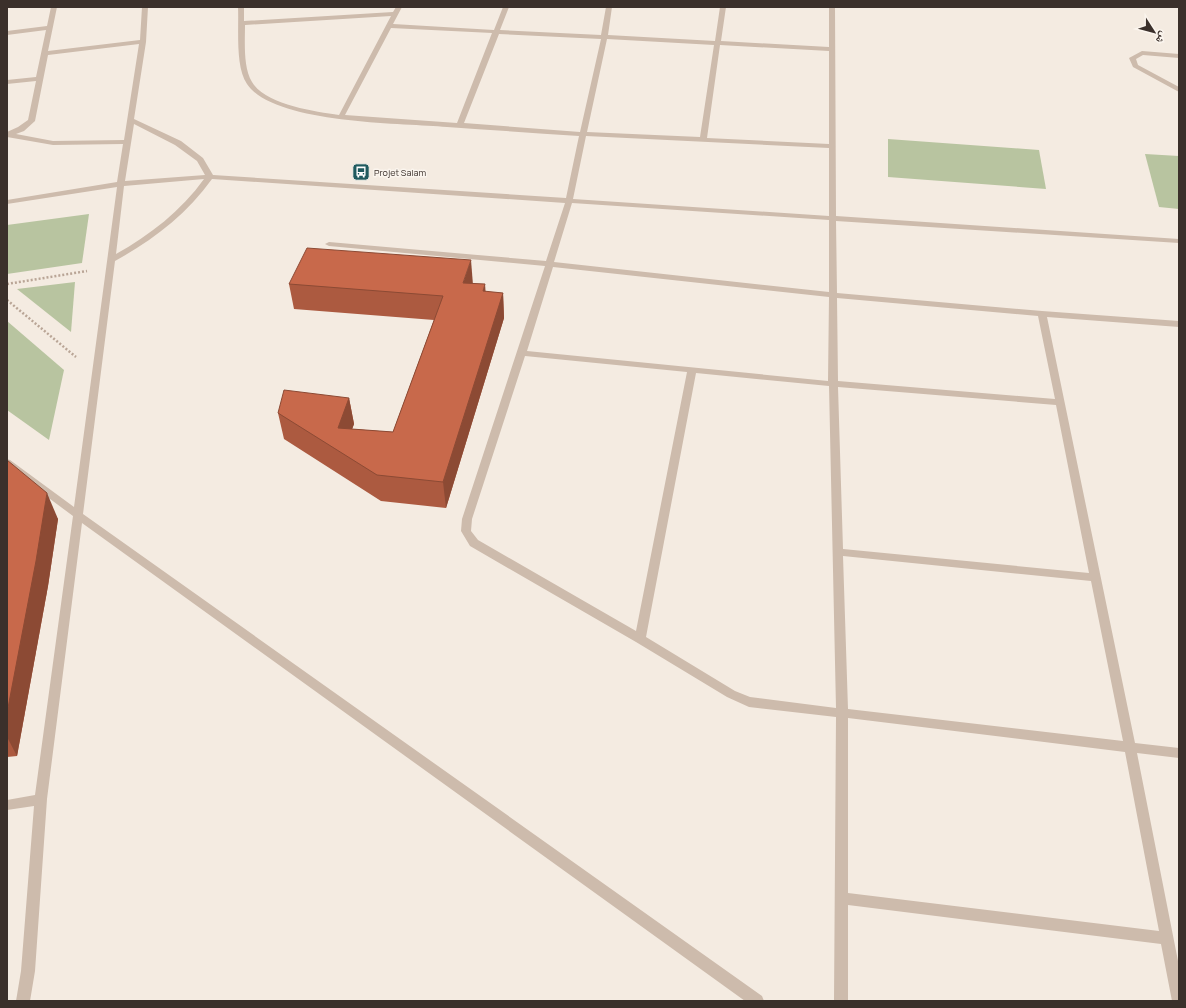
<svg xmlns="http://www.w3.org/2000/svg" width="1186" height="1008" viewBox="0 0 1186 1008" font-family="Manrope,'Noto Naskh Arabic',sans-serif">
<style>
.green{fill:#b8c4a0}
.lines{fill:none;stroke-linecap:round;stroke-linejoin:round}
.path{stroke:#b9a596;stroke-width:2.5;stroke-dasharray:2 2;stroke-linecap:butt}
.minor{fill:#cdbbac;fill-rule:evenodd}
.wall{fill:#ac5a40}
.shaded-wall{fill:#8c4a34}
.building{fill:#c8694b;stroke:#8c4a34}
.labels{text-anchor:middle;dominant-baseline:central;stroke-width:3;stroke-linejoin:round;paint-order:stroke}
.far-poi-label{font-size:9px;fill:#3b302b;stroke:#fbf5ee;text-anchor:start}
</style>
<rect width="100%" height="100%" fill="#f4ebe1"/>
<g class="green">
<polygon points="888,139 1039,150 1046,189 888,177"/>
<polygon points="1145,154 1179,156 1179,209 1159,207"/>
<polygon points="89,214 82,263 7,274 7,225"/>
<polygon points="75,282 71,332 17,289"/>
<polygon points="7,321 64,370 49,440 7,410"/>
</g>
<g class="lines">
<g class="path">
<polyline points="7,284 87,271"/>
<polyline points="7,300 76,357"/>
</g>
<g class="minor">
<path d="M51 7H57L48 51 140 40 142 7H148L146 42 134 119 181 141 203 158 213 175 566 198 579 136C535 133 491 130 447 127 401 123 274 124 247 84 235 67 239 28 238 7H244V21L393 12 396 7H402L393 24 494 30 503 7H509L500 30 601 35 606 7H612L608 35 715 41 720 7H726L721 41 829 47V7H835L836 216 1179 239V243L836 221 837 293 1042 311 1179 321V327L1047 317 1135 743 1179 748V758L1137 753 1179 966V1001H1172L1161 944 848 905V1001H834L836 717 749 707 727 697 636 642 470 546 461 531 462 519 545 266 329 246 325 244 329 242 546 261 565 203 212 179C186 215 153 240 115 261L83 514 762 996 764 1001H745L82 523 47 799 35 971 30 1001H16L21 971 34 806 7 810V800L35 795 73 516 7 467V459L10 460 74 507 117 187 7 204V200L117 182 123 144 53 145 7 137V132L18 127 28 120 36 81 7 84V80L36 77 46 30 7 35V31L47 26ZM391 16 339 115C314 111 266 105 252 82 243 67 245 42 245 25ZM391 28 492 33 457 123 345 115ZM499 34 601 39 580 132 464 123ZM607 39 714 45 700 137 587 132ZM139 44 124 140 53 141 16 134 24 131 35 121 48 55ZM720 45 829 51V144L707 138ZM134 124 175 145 197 161 205 175 125 181ZM586 136 829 148V216L573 199ZM204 179C181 211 150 235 116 254L124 186ZM572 203 829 220V292L554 262ZM553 267 829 297 828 381 527 351ZM837 298 1038 316 1055 399 838 381ZM525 356 687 372 636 631 478 540 471 531 472 519ZM696 373 829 386 836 708 750 697 735 691 646 637ZM838 387 1056 405 1089 573 843 549ZM843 556 1091 581 1123 741 848 709ZM848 718 1125 752 1159 931 848 893Z"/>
<polygon points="1142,51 1179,54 1179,58 1143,55 1136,59 1138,65 1179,87 1179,92 1133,67 1129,58"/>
</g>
</g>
<g class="wall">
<polygon points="473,283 486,292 503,293 504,318 446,508 381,501 284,439 278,413 349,398 354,424 352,429 393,432 434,320 294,309 289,284"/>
<polygon points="7,460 58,519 48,586 17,756 7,757"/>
</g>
<g class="shaded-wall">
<polygon points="471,260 473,285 463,283"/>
<polygon points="485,284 487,310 483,291"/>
<polygon points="503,293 504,318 446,508 443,482"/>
<polygon points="349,398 354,424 343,454 338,428"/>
<polygon points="47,493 58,519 48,586 17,756 7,737 7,713"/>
</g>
<g class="building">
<polygon points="307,248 471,260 463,283 485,284 483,291 503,293 443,482 377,475 278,413 284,390 349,398 338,428 393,432 443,296 289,284"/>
<polygon points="7,460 47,493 36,561 7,713"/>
</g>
<defs>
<symbol id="bus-square" viewBox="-11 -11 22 22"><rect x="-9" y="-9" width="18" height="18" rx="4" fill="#1f5a5e" stroke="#fbf5ee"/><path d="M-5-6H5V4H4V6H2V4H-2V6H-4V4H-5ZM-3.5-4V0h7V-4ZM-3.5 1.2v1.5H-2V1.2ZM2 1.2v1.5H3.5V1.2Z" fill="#fff"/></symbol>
</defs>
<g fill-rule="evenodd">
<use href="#bus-square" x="351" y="162" width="20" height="20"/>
</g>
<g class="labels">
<g class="far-poi-label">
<text x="374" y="172">Projet Salam</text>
</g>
</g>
<rect width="1186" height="1008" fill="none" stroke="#3b302b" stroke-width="16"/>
<g transform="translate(1154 32) rotate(126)" stroke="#fbf5ee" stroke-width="3" paint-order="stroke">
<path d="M0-3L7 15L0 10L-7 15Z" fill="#3b302b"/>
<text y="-6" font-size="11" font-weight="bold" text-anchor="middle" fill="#3b302b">ش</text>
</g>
</svg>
